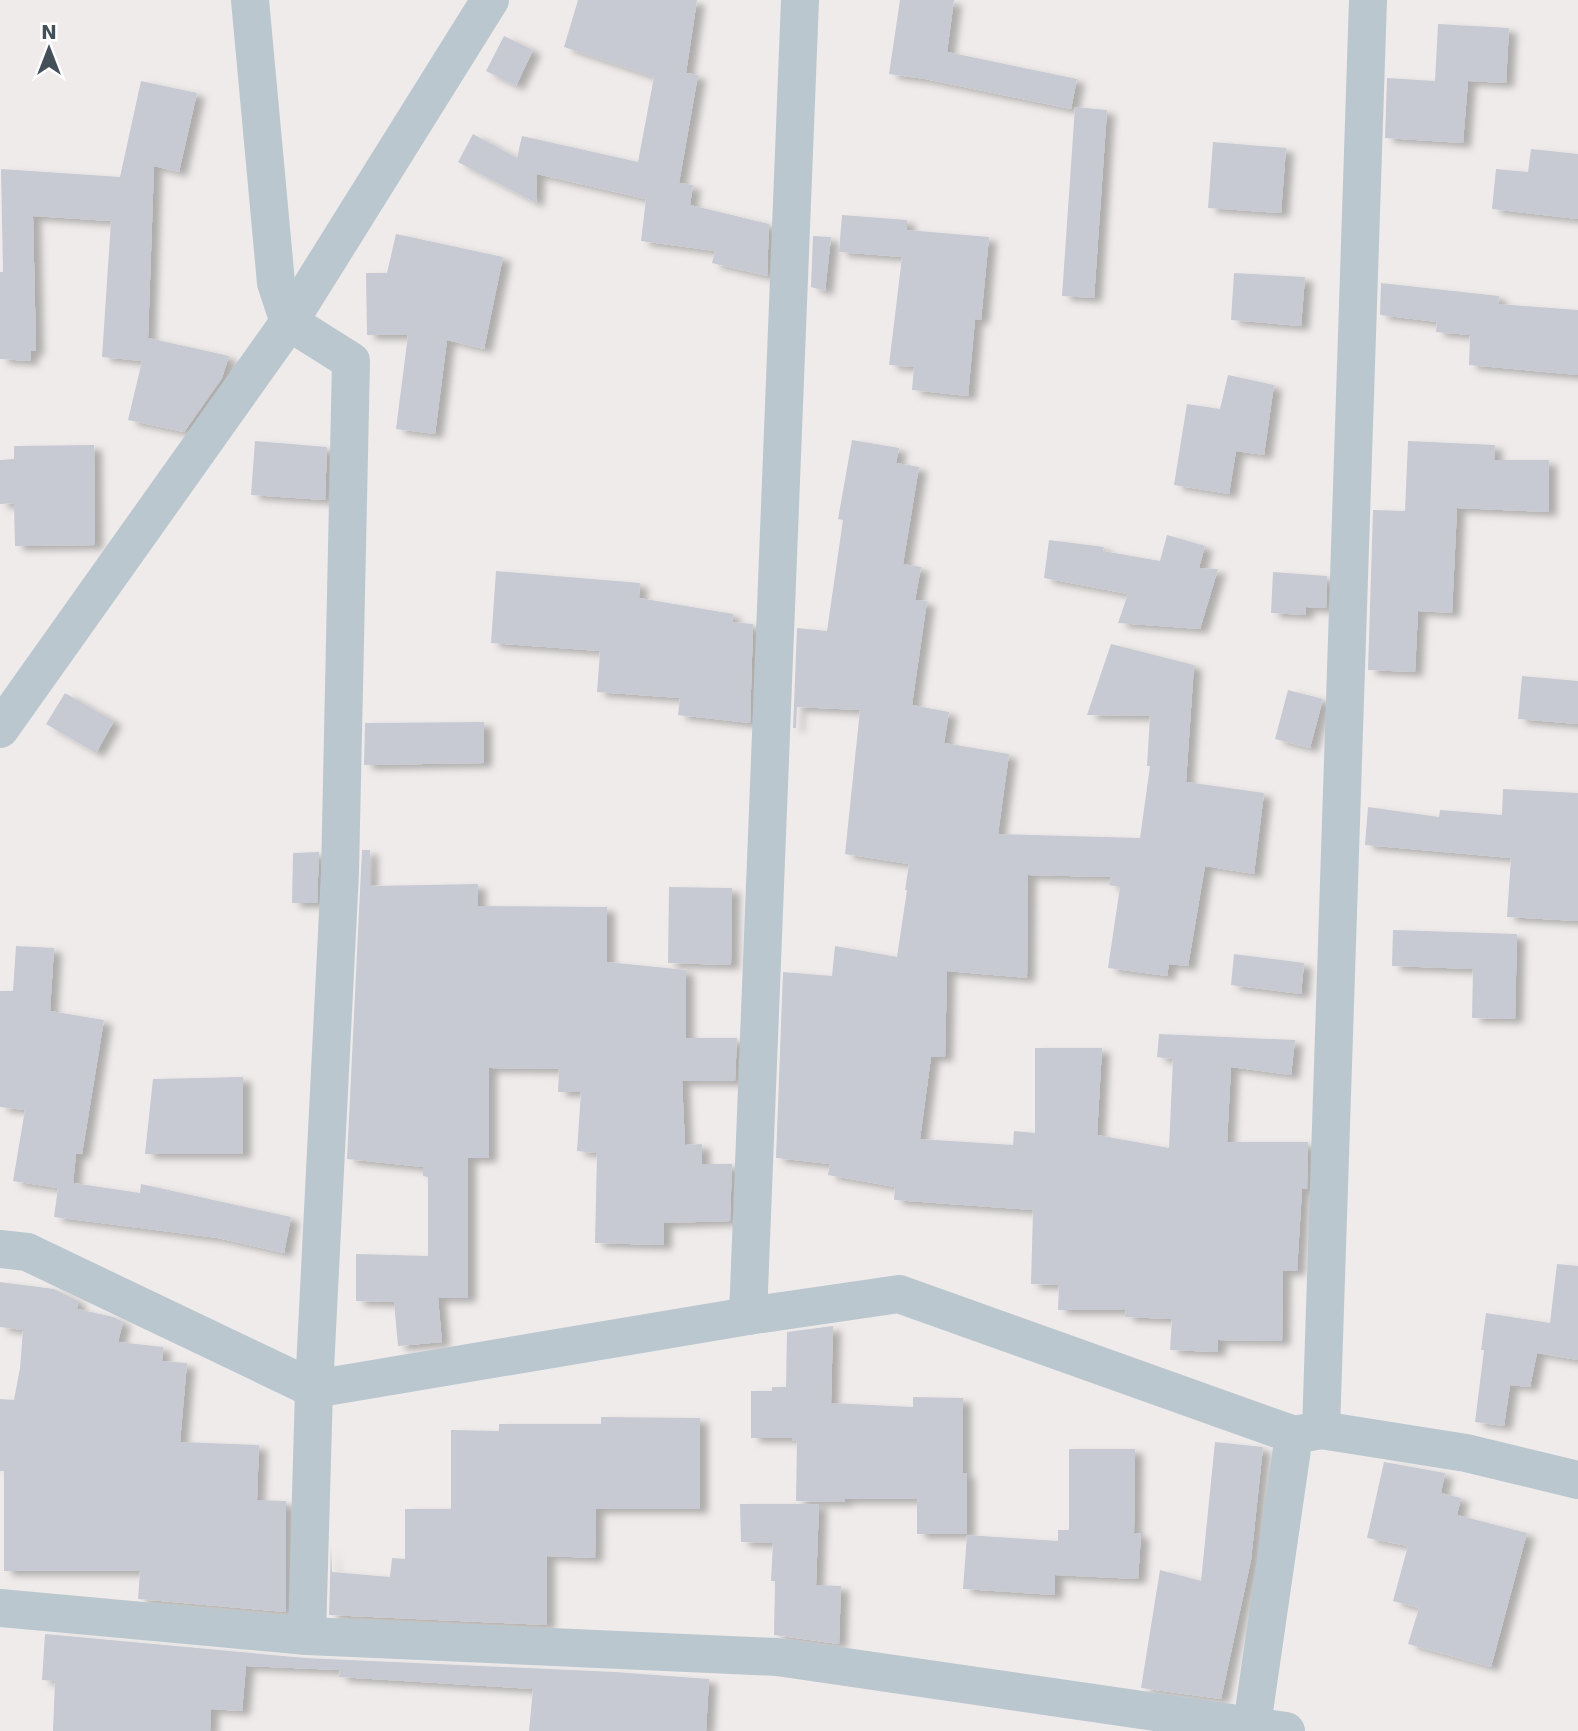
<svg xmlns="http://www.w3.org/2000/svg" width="1578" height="1731" viewBox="0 0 1578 1731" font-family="'DejaVu Sans',sans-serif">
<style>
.building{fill:#c7cad2;filter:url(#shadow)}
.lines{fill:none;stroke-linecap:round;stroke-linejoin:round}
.minor{stroke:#bbc7cf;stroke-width:38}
</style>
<defs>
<filter id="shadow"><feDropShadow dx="8" dy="4.5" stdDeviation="3.5" flood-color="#0004"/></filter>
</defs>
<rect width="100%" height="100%" fill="#efebeb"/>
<g class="building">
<polygon points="578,0 697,0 686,73 698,75 679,183 693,185 690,205 769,224 767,276 712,263 715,251 641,241 646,199 537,174 536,203 458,162 473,134 517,158 522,136 638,162 654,77 564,47"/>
<polygon points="900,0 954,0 947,52 1077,79 1071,109 925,79 889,74"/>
<polygon points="1438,24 1509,28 1506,83 1468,81 1463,143 1385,138 1387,78 1435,81"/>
<polygon points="504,36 533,50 516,86 486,71"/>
<polygon points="141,81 197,93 179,172 154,166 148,338 229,356 222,378 184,432 128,420 142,361 102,357 111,221 33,216 36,351 31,351 30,361 0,359 0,272 3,272 1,169 120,177"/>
<polygon points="1075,107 1107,110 1094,298 1062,296"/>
<polygon points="1213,142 1286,148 1281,213 1208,208"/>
<polygon points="1531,149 1578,154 1578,219 1492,209 1496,169 1528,172"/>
<polygon points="842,215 907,220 907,230 989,237 981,320 975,319 968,396 912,390 914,367 889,365 902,257 839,252"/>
<polygon points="396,234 503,257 484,349 447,340 435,434 396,429 408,335 367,335 366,273 387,273"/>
<polygon points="813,236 831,237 825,291 811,287"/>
<polygon points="1234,273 1305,277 1301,326 1231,320"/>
<polygon points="1381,283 1499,296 1498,304 1578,310 1578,375 1469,365 1470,335 1436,332 1437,322 1380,315"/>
<polygon points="1228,375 1274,385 1264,455 1236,451 1229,494 1174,485 1187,404 1220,409"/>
<polygon points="852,440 899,448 896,463 919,467 903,564 921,567 915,600 927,601 912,705 949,712 944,743 1009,754 998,834 1140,838 1150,766 1147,766 1150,716 1087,715 1111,644 1194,665 1186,782 1264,793 1254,874 1205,866 1188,966 1169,964 1167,976 1108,968 1120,887 1109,885 1111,877 1028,875 1027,978 947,971 945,1057 931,1057 920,1139 1013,1145 1014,1131 1035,1133 1035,1048 1102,1048 1097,1135 1169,1148 1173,1059 1157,1057 1159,1034 1295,1040 1291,1075 1231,1067 1227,1142 1308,1142 1307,1189 1302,1189 1297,1271 1283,1271 1282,1341 1218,1340 1218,1352 1170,1350 1172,1319 1125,1317 1126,1310 1058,1310 1059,1285 1031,1284 1033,1210 894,1200 895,1187 828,1175 830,1164 776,1158 783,972 832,976 835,946 897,957 907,890 905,890 909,864 845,854 860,710 797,707 796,728 793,728 797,628 827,631 843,520 838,519"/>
<polygon points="255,441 327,447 325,500 251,495"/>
<polygon points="1408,441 1495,445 1494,460 1549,460 1549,512 1457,508 1452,613 1418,611 1415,672 1368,670 1373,510 1405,511"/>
<polygon points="94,445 95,545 15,546 14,503 0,504 0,460 14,459 14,446"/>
<polygon points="1167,535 1205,546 1199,568 1218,569 1200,629 1118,623 1128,594 1044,578 1049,540 1104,547 1103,551 1160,561"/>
<polygon points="496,571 640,583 639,598 733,614 732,622 753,624 750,723 678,715 680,698 597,692 600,651 491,643"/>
<polygon points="1273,572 1327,576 1326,608 1306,607 1305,615 1271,613"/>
<polygon points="1522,676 1578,681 1578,724 1518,719"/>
<polygon points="1288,690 1323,699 1310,748 1275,739"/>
<polygon points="65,693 114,721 96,753 46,724"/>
<polygon points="484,722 484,763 364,765 365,723"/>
<polygon points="1503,789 1578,793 1578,921 1507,917 1511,858 1365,845 1368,807 1439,817 1440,810 1502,815"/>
<polygon points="362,850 370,850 370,886 478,884 478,906 607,907 607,962 686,970 686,1038 737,1038 735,1081 682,1081 685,1145 702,1144 702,1164 732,1164 730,1221 664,1223 664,1245 595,1243 597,1153 577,1151 581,1092 558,1092 559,1069 489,1068 489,1158 468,1158 468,1298 438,1298 442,1342 398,1346 394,1302 356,1301 356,1254 428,1256 428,1177 423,1176 423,1167 347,1159"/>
<polygon points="319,852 317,903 292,903 293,853"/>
<polygon points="669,887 732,888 731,965 668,963"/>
<polygon points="1393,930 1517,934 1515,1019 1472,1018 1473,969 1392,966"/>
<polygon points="16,946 54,948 50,1011 104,1020 82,1154 76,1154 73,1183 140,1193 141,1184 291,1217 284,1253 218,1238 54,1217 58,1188 13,1181 25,1110 0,1107 0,991 13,991"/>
<polygon points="1234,954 1304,963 1301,994 1231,985"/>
<polygon points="243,1077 243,1154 145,1154 153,1079"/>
<polygon points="1557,1264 1578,1266 1578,1360 1537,1353 1530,1387 1510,1385 1504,1426 1475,1422 1484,1350 1481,1350 1486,1313 1550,1323"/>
<polygon points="0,1282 54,1289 78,1301 77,1309 113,1317 123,1322 118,1342 163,1347 162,1361 187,1363 180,1442 259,1445 257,1500 286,1501 286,1612 138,1599 140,1571 4,1571 4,1471 0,1471 0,1399 14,1400 20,1368 23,1330 0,1327"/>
<polygon points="833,1326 831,1403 913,1407 913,1397 963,1398 963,1473 967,1473 967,1534 917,1534 917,1499 845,1499 845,1502 796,1501 797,1441 792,1441 792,1438 751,1438 751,1391 772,1391 772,1387 786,1387 787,1332"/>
<polygon points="601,1417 700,1418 700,1509 596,1509 595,1558 547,1556 547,1625 329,1615 331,1546 332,1572 390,1577 392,1558 405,1559 405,1509 451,1509 451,1430 499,1431 499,1424 601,1424"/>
<polygon points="1215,1442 1263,1447 1251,1560 1221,1699 1141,1688 1160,1570 1201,1581"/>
<polygon points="1069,1449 1135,1449 1134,1533 1141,1534 1138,1579 1055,1575 1055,1595 963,1589 967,1535 1058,1541 1058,1530 1069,1530"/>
<polygon points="1384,1462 1445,1473 1441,1493 1461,1498 1457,1515 1527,1533 1491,1667 1408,1644 1419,1608 1393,1601 1408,1546 1367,1538"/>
<polygon points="740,1504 819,1504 816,1585 841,1586 839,1644 774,1635 775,1581 771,1581 773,1543 741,1542"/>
<polygon points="45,1634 305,1658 615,1672 709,1679 706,1731 529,1731 533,1689 339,1677 340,1670 246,1666 242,1711 211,1709 210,1731 53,1731 55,1681 42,1680"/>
</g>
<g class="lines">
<g class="minor">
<polyline points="250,0 276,283 289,322 351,361 340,873 314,1389 307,1636"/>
<polyline points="800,0 748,1316 899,1294 1294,1435"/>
<polyline points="0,729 289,322 490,0"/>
<polyline points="0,1249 27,1252 314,1389 748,1316"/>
<polyline points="1321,1430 1466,1453 1578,1480"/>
<polyline points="0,1608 307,1636 777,1657 1286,1731"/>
<polyline points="1252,1725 1294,1435 1321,1430 1368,0"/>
</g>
</g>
<g transform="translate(49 49)" stroke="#ffffff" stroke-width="5" paint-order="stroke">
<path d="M0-5L12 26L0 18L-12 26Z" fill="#43505a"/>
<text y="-10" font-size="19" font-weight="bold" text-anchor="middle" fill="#43505a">N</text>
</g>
</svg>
